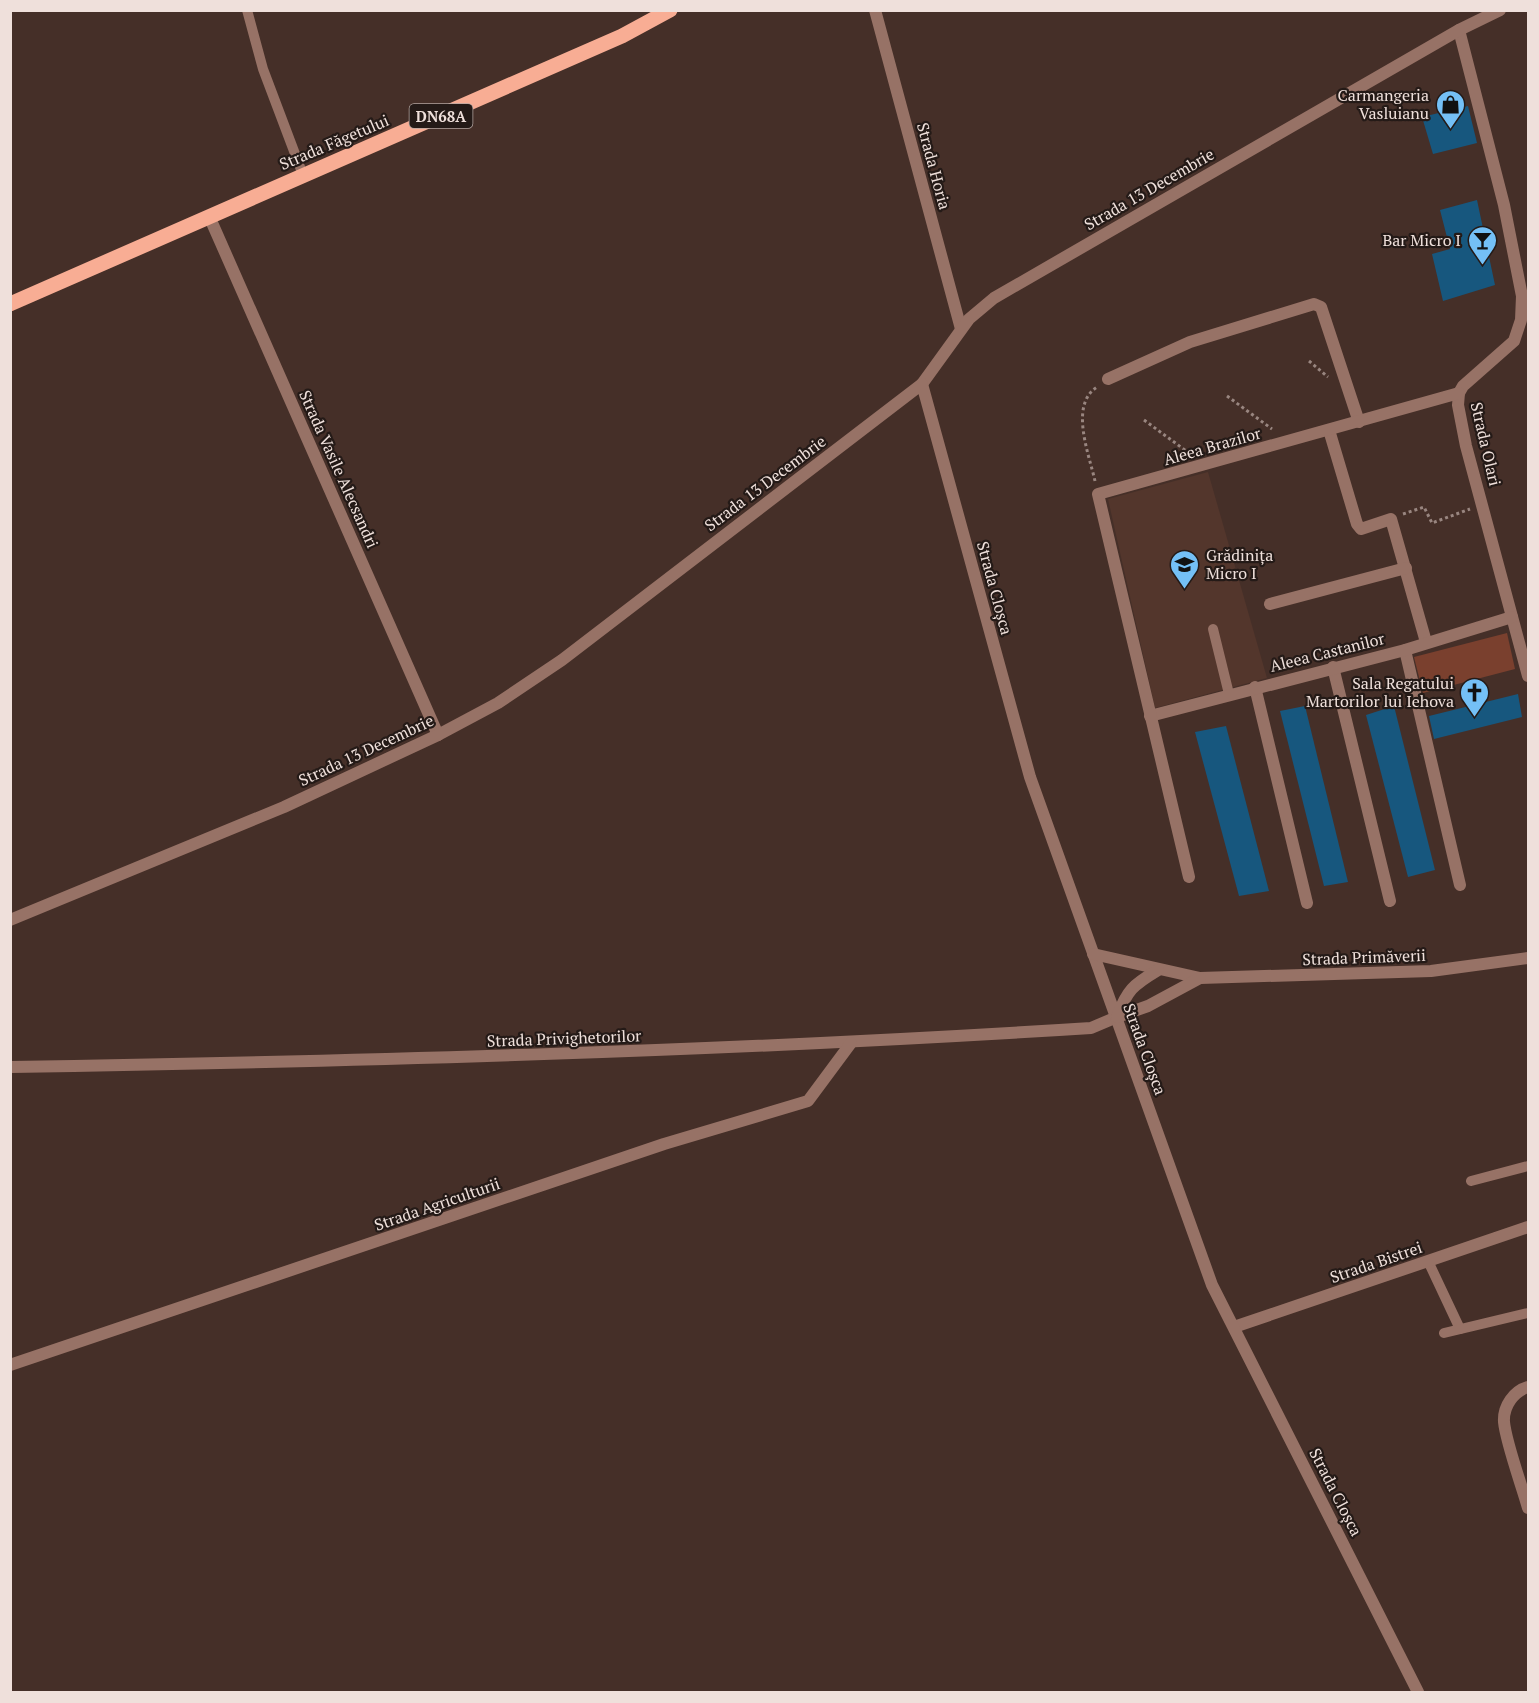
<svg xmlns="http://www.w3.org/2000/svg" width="1539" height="1703" viewBox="0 0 1539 1703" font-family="'PT Serif',serif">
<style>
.built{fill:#53362c}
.green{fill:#7a402e}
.building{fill:#17577e}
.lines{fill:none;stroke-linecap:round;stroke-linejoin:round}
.path{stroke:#998680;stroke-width:3;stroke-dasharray:3 3;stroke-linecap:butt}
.service{stroke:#977266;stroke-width:10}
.minor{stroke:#977266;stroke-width:12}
.tertiary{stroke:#977266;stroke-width:12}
.primary{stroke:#f8ad94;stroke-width:15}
.labels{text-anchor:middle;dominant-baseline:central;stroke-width:4.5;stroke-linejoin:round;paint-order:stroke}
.shield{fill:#241a17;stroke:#b2a5a0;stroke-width:1.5}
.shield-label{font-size:15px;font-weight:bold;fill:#efe0db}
.poi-label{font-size:16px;fill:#efe0db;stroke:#241a17;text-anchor:end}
.street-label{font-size:16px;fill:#efe0db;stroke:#241a17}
</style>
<rect width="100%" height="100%" fill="#452f28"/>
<polygon class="built" points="1208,472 1267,678 1155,708 1108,499"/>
<polygon class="green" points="1507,633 1515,669 1423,693 1414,657"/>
<g class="building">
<polygon points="1468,106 1477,143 1433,154 1422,117"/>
<polygon points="1477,200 1495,285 1443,301 1432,254 1450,249 1440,210"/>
<polygon points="1518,694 1522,717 1434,739 1429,716"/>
<polygon points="1305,706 1348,882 1324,886 1280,711"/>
<polygon points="1394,706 1435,870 1408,877 1366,715"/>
<polygon points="1226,726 1269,891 1239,896 1195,732"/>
</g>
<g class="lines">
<g class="path">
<polyline points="1309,361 1328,377"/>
<polyline points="1227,396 1272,429"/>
<polyline points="1144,420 1189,453"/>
<path d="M1095 481C1089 454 1069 405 1097 387"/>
<polyline points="1403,514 1424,507 1432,523 1470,509"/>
</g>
<g class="service">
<polyline points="247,10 263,69 303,175"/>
<polyline points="1213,629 1229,694"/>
<polyline points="1471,1181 1528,1166"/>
<polyline points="1428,1261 1460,1329"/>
<polyline points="1444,1333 1528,1313"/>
</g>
<g class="minor">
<polyline points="875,10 961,329"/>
<polyline points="1459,30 1504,205 1522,296 1521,320 1514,341 1463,386 1459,393 1458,405 1466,446 1528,676"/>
<polyline points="1108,379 1190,342 1314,304 1321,307 1359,422"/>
<polyline points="922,384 969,319 994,298 1459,30 1500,10"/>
<polyline points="1329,430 1357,524 1361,529 1391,519 1426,642"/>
<polyline points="1270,604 1406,568"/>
<polyline points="1405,650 1460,885"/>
<polyline points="1333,667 1390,901"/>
<polyline points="1255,687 1307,903"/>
<polyline points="1150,716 1405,650 1512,617"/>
<polyline points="1189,877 1098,494 1459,393"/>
<path d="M10 1067C371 1061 731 1051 1091 1028L1117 1017"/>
<polyline points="1234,1327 1528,1227"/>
<polyline points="10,1365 664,1144 808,1101 851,1043"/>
<path d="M1528 1387C1514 1391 1503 1406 1504 1422 1506 1443 1522 1486 1528 1508"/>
</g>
<g class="tertiary">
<polyline points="209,216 438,735"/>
<polyline points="10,920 284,807 438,735 498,703 562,660 922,384 1030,777 1212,1285 1418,1692"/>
<polyline points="1093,954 1200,978 1431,971 1528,958"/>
<polyline points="1117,1017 1148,1006 1200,978"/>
<path d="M1117 1017C1127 990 1133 985 1158 970"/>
</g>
<polyline class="primary" points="10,304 622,36 670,10"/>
</g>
<defs>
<symbol id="shop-pin" viewBox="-11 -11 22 30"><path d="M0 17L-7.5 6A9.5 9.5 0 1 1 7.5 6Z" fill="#74c0f6" stroke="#241a17"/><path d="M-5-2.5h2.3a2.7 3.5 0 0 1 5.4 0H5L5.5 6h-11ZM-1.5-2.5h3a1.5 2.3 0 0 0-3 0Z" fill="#111"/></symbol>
<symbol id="bar-pin" viewBox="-11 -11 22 30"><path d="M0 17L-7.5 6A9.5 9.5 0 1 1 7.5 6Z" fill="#74c0f6" stroke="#241a17"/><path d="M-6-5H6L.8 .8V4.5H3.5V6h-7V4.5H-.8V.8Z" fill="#111"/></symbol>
<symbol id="school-pin" viewBox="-11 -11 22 30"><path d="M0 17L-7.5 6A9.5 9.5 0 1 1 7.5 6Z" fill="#74c0f6" stroke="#241a17"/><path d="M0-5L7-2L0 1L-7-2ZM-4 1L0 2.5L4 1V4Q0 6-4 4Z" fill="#111"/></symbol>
<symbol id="church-pin" viewBox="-11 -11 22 30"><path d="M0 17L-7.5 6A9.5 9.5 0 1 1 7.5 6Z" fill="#74c0f6" stroke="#241a17"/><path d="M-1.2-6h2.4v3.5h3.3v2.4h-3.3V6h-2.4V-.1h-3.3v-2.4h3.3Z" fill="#111"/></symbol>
</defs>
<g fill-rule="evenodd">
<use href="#shop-pin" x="1434" y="88" width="33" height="45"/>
<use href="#bar-pin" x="1466" y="224" width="33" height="45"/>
<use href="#school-pin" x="1168" y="548" width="33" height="45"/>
<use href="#church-pin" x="1458" y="676" width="33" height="45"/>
</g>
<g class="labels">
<rect class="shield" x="409.5" y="104" width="63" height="24" rx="4.5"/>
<g class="shield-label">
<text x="441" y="116">DN68A</text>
</g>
<g class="poi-label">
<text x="1429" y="95">Carmangeria<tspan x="1429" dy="18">Vasluianu</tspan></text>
<text x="1461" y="240">Bar Micro I</text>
<text x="1206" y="555" text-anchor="start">Grădinița<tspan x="1206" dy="18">Micro I</tspan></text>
<text x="1454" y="683">Sala Regatului<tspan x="1454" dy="18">Martorilor lui Iehova</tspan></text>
</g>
<g class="street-label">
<text transform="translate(334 142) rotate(-23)">Strada Făgetului</text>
<text transform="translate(934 166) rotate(75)">Strada Horia</text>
<text transform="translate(1149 189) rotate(-30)">Strada 13 Decembrie</text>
<text transform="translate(1486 444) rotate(77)">Strada Olari</text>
<text transform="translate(1212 446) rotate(-16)">Aleea Brazilor</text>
<text transform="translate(339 469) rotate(66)">Strada Vasile Alecsandri</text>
<text transform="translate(765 483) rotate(-37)">Strada 13 Decembrie</text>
<text transform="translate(995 588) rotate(75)">Strada Cloșca</text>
<text transform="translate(1327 652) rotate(-14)">Aleea Castanilor</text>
<text transform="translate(366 750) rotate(-25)">Strada 13 Decembrie</text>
<text transform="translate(1364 957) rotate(-2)">Strada Primăverii</text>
<text transform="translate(564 1038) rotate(-2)">Strada Privighetorilor</text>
<text transform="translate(1145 1049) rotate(70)">Strada Cloșca</text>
<text transform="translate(437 1204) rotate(-19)">Strada Agriculturii</text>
<text transform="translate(1376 1262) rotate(-19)">Strada Bistrei</text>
<text transform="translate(1336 1492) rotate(63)">Strada Cloșca</text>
</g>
</g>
<rect width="1539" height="1703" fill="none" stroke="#efe0db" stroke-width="24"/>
</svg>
